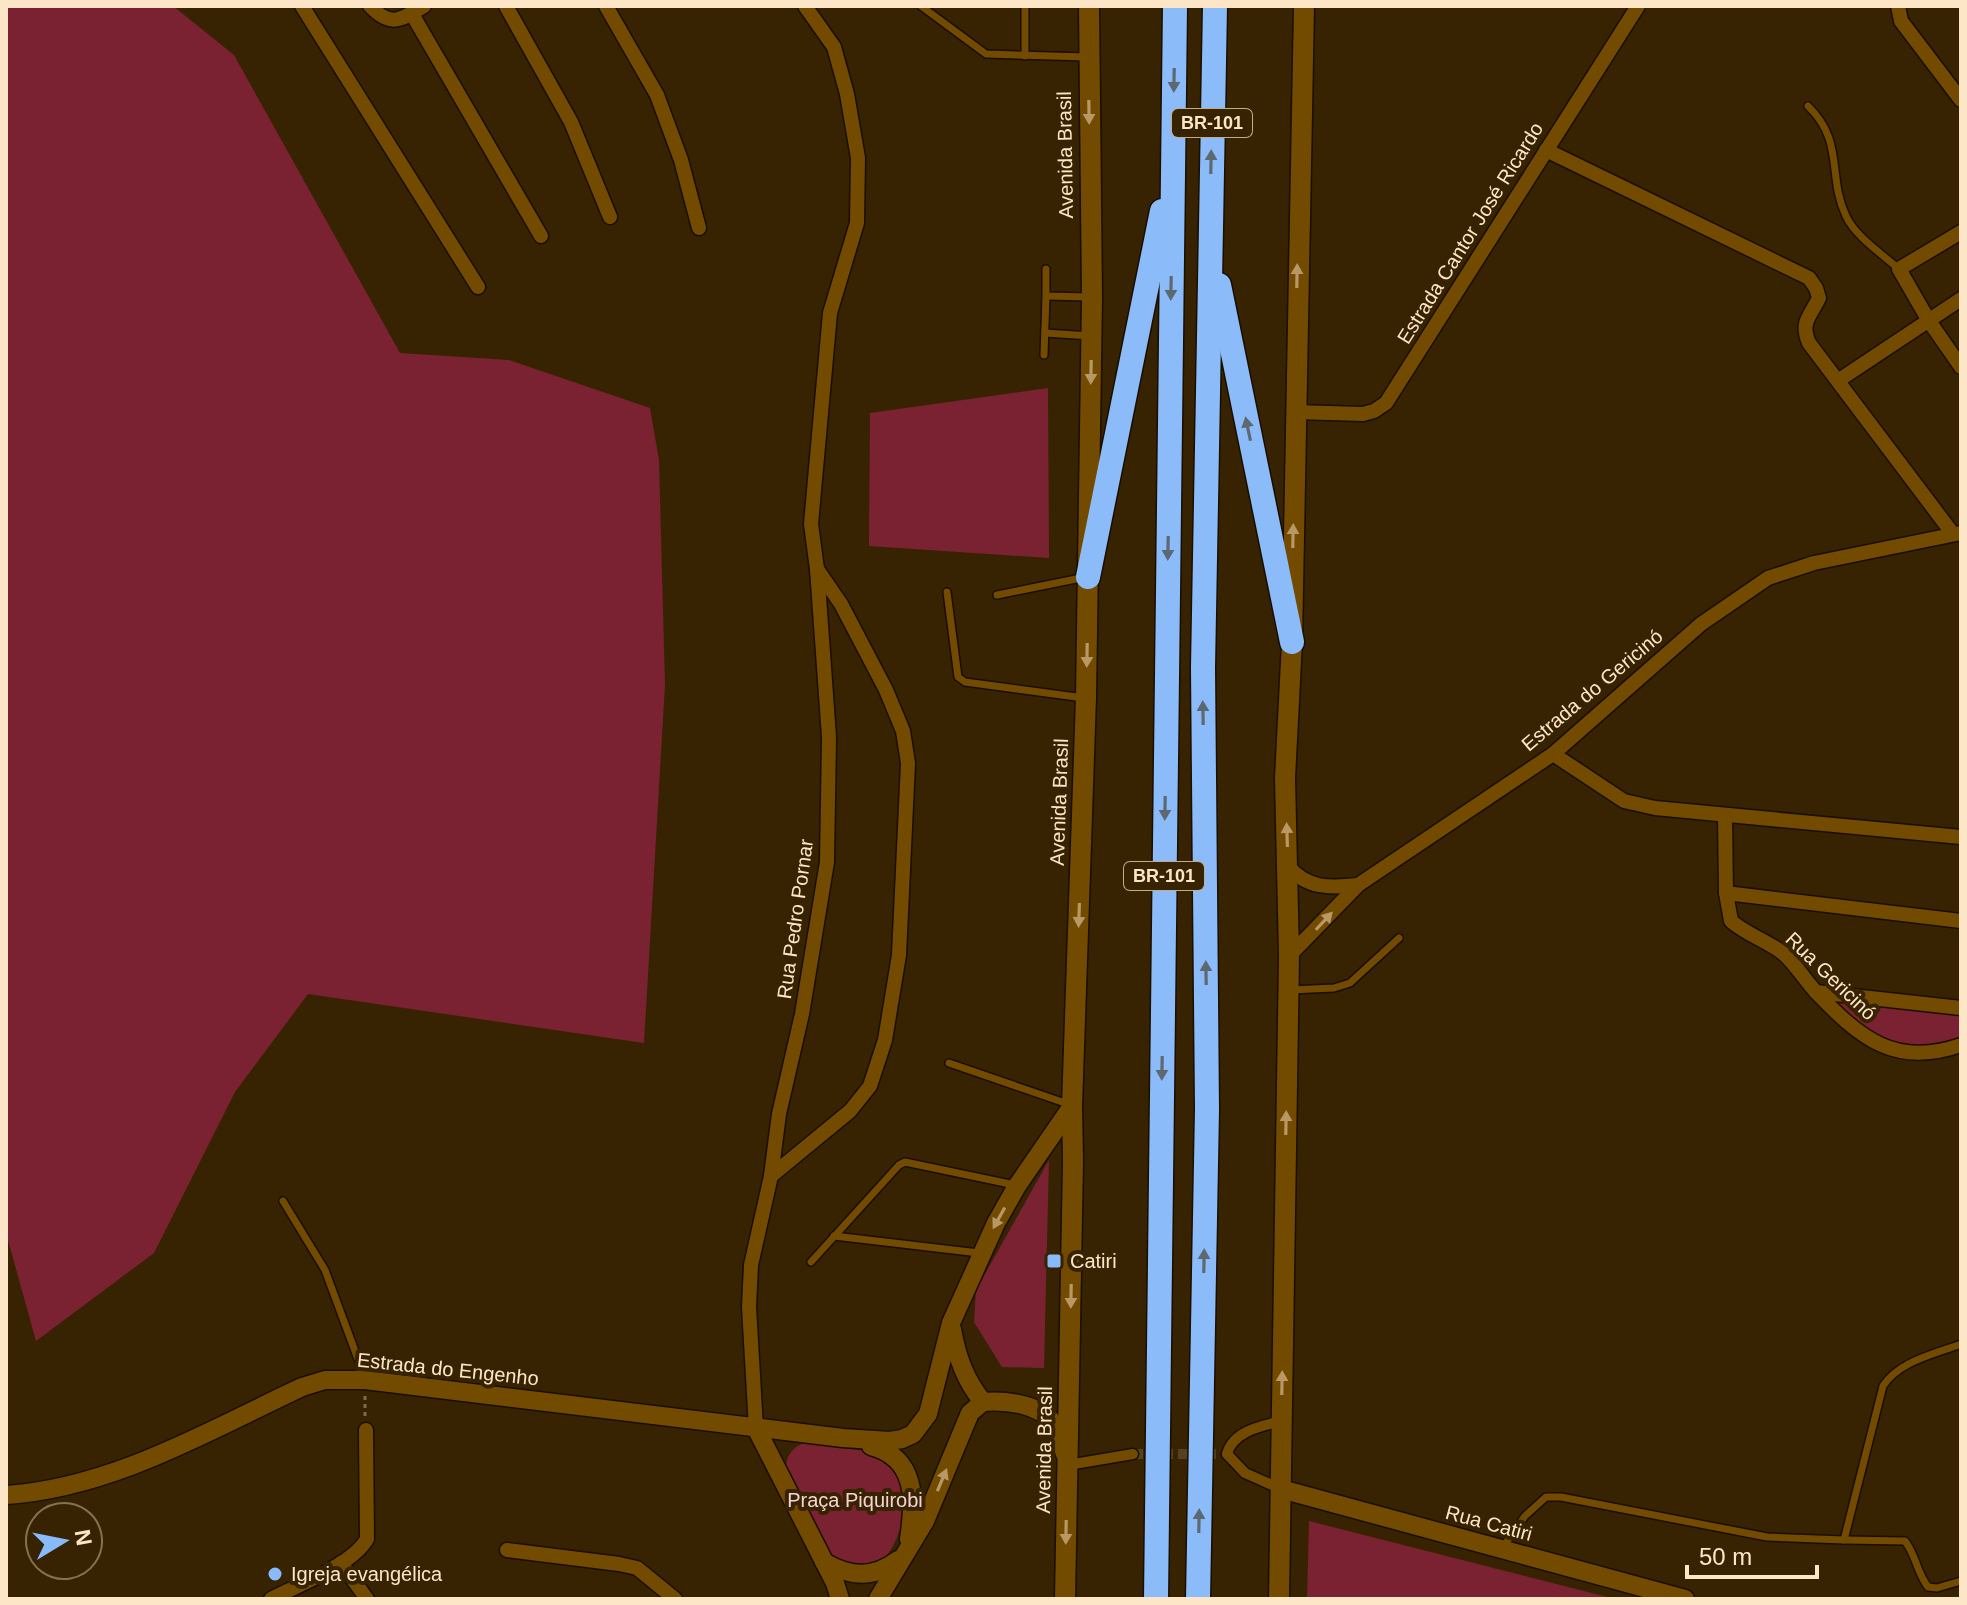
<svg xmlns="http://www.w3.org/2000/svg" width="1967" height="1605" viewBox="0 0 1967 1605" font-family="Arial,sans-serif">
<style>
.green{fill:#7a2231}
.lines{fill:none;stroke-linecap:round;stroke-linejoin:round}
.pedestrian-tunnel{stroke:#55401f;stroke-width:10;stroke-dasharray:10 5;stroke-linecap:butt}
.service-casing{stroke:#1a0e00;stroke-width:10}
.pedestrian-casing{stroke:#1a0e00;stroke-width:13}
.minor-casing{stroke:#1a0e00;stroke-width:17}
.tertiary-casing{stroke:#1a0e00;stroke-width:21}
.secondary-casing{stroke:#1a0e00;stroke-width:23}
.motorway-casing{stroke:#1a0e00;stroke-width:27}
.path{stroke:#7e6948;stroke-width:3;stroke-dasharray:4 4;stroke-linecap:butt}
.service{stroke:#724b01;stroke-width:7}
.pedestrian{stroke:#724b01;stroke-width:10}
.minor{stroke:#724b01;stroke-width:14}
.tertiary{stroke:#724b01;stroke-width:18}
.secondary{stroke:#724b01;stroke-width:20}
.motorway{stroke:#8bbcf9;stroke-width:24}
.oneway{fill:#5d6871}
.oneway2{fill:#b89864}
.poi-dot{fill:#87bbfc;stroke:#372301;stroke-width:3}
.labels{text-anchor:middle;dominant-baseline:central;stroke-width:8;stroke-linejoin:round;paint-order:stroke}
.shield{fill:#372301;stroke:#c2ac8c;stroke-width:2}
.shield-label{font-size:18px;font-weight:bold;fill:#fde6c8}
.street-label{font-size:20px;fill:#fde6c8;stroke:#372301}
.poi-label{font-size:20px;fill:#fde6c8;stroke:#372301;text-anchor:start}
.park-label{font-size:20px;fill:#f5d3d4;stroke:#372301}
</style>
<rect width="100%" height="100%" fill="#372301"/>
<g class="green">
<polygon points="6,6 173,6 234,55 400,353 509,360 650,408 659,460 665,685 644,1043 308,994 235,1092 154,1253 36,1341 6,1233"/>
<polygon points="1048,388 1049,558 869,546 870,413"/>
<polygon points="1816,992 1961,1008 1961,1045 1898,1052"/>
<polygon points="1049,1160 1044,1368 1002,1367 974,1322 976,1290"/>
<path d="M804 1443 875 1452 899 1470C901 1481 907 1496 905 1507 903 1522 895 1550 883 1559 867 1573 839 1563 826 1550 818 1534 786 1481 786 1467 786 1456 794 1446 804 1443Z"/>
<polygon points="1309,1521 1615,1599 1307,1599"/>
</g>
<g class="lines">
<polyline class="pedestrian-tunnel" points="1133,1454 1216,1454"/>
<defs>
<g id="service">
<polyline points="921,6 986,54 1087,57"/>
<polyline points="1025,6 1025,56"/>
<path d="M1808 106C1845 142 1827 176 1846 216 1855 236 1882 254 1899 269"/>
<polyline points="1046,269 1046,296 1090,297"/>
<polyline points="1045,333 1091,336"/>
<polyline points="1044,355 1046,296"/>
<polyline points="947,592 958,677 965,682 1084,698"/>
<polyline points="997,595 1086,577"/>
<polyline points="1290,990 1334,988 1350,983 1399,938"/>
<polyline points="949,1063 1068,1104"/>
<polyline points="283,1201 325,1270 365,1378"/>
<polyline points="834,1236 979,1253"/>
<polyline points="811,1262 899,1165 905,1162 1015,1185"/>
<path d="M1844 1540 1905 1541C1916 1555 1917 1573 1928 1587L1937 1588 1961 1581"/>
<path d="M1503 1547 1525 1516 1546 1497H1561L1767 1537 1844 1540 1883 1386C1899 1361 1935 1354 1961 1344"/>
</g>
<g id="pedestrian">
<path d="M1227 1454C1233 1431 1261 1426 1282 1421"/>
<polyline points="1227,1454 1245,1473 1281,1489"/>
<polyline points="1068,1465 1133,1454"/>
</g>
<g id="minor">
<polyline points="302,6 478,287"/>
<path d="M370 6C391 28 401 20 424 6"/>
<polyline points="506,6 571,122 610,217"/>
<polyline points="606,6 657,95 681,160 699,228"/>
<polyline points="1898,6 1901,21 1961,100"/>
<polyline points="412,14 541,236"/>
<path d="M1546 150 1809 278 1816 288 1819 298C1810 317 1800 322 1809 343L1953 534"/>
<polyline points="1961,232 1899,269 1929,321 1961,367"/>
<polyline points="1839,380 1961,299"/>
<polyline points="1295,412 1363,414 1374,411 1386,403 1638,6"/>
<polyline points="1553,754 1624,801 1655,808 1961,837"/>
<path d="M1725 816 1726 893 1731 921C1747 935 1768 941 1784 954 1796 965 1805 980 1816 992 1860 1038 1895 1068 1961 1045"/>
<path d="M1288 866C1307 889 1330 888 1358 885"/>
<polyline points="1726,893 1961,921"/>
<polyline points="1289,956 1358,885 1553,754 1701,624 1768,578 1814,563 1961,533"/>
<polyline points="1816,992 1961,1008"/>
<polyline points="771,1176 850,1111 870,1086 885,1040 899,955 908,763 903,731 886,690 841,604 817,569"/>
<polyline points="756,1428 749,1307 751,1265 771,1176 779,1114 802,1014 827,862 829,737 817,569 811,524 830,313 857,223 858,158 847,94 834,47 805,6"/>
<polyline points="507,1550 619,1564 637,1568 675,1599"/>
<polyline points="341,1563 367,1599"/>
<path d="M271 1599C298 1585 352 1565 367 1539L366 1430"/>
</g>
<g id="tertiary">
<path d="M952 1329C957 1357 965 1380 983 1402"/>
<polyline points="756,1428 835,1583 840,1599"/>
<path d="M871 1446C917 1458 915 1500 909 1539"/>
<polyline points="1281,1489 1685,1599"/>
<path d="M6 1495C112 1488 208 1431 302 1387L325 1380H365L843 1438 890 1441 902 1439 913 1434 928 1414 951 1323 996 1223 1017 1186 1072 1106"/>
<path d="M824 1562C850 1577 873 1579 898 1560"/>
<path d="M878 1599 925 1521 970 1413 983 1402C1007 1400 1046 1404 1057 1430 1061 1437 1062 1446 1065 1454"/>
</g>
<g id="secondary">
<polyline points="1065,1599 1073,1161 1072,1106 1086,698 1092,297 1089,6"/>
<polyline points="1279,1599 1289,956 1285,778 1292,642 1304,6"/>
</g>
<g id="motorway">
<polyline points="1219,285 1292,642"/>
<polyline points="1088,577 1162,211"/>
<polyline points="1156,1599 1175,6"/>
<polyline points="1198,1599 1207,1109 1203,668 1215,6"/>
</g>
</defs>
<use href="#service" class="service-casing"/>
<use href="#pedestrian" class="pedestrian-casing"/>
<use href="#minor" class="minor-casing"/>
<use href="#tertiary" class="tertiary-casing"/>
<use href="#secondary" class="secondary-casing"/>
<use href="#motorway" class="motorway-casing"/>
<polyline class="path" points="365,1416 365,1395"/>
<use href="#service" class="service"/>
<use href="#pedestrian" class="pedestrian"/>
<use href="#minor" class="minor"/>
<use href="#tertiary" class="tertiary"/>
<use href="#secondary" class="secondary"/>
<use href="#motorway" class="motorway"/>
</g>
<defs><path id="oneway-solid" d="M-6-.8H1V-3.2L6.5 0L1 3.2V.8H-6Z" transform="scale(2)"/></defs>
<g class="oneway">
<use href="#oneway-solid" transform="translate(1174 80) rotate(91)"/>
<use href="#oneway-solid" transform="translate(1211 162) rotate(-89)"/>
<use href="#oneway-solid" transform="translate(1171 288) rotate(91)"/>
<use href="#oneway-solid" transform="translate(1248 429) rotate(-102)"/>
<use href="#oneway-solid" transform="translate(1168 548) rotate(91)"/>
<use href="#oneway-solid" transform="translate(1203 713) rotate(-91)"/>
<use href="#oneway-solid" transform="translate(1165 808) rotate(91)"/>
<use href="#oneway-solid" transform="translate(1206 973) rotate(-91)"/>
<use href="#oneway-solid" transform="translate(1162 1068) rotate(91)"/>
<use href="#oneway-solid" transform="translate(1204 1261) rotate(-89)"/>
<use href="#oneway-solid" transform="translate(1199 1521) rotate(-89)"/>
</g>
<g class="oneway2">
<use href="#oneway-solid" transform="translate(1089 112) rotate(89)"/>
<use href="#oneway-solid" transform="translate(1297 276) rotate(-89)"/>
<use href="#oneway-solid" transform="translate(1091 372) rotate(91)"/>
<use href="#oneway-solid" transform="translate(1293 536) rotate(-89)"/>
<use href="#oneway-solid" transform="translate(1087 655) rotate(91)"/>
<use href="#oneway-solid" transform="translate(1287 835) rotate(-92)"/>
<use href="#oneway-solid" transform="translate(1079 915) rotate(92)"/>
<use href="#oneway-solid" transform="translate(1324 921) rotate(-47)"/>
<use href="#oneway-solid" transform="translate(1286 1123) rotate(-89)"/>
<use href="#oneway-solid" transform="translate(999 1218) rotate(119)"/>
<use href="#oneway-solid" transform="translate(1071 1296) rotate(91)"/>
<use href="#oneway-solid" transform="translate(1282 1383) rotate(-89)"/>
<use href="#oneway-solid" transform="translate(942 1480) rotate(-67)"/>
<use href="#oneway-solid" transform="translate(1066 1532) rotate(91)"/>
</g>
<g class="poi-dot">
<rect x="1046" y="1253" width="16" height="16" rx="4"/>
<circle cx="275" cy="1574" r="8"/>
</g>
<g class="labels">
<g class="shield">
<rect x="1172" y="109" width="80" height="28" rx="6"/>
<rect x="1124" y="862" width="80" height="28" rx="6"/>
</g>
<g class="shield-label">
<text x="1212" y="123">BR-101</text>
<text x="1164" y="876">BR-101</text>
</g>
<g class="street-label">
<text transform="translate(1065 155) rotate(-91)">Avenida Brasil</text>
<text transform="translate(1470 233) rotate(-58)">Estrada Cantor José Ricardo</text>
<text transform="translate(1592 690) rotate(-40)">Estrada do Gericinó</text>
<text transform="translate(1059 802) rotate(-88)">Avenida Brasil</text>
<text transform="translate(795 919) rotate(-82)">Rua Pedro Pornar</text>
<text transform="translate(1831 976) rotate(44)">Rua Gericinó</text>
<text transform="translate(448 1369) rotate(6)">Estrada do Engenho</text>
<text transform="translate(1044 1450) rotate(-89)">Avenida Brasil</text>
<text transform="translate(1489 1523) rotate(15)">Rua Catiri</text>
</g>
<g class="poi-label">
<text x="1070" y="1261">Catiri</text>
<text x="291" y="1574">Igreja evangélica</text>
</g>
<g class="park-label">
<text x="855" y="1500">Praça Piquirobi</text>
</g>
</g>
<rect width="1967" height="1605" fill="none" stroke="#fde6c8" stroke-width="16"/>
<g transform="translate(64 1541) rotate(80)"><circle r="38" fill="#372301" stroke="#867151" stroke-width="2"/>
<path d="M0-6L14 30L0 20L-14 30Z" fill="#87bbfc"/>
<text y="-12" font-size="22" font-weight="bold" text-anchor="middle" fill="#fde6c8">N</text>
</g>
<path d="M1687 1565v12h130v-12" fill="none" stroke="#fde6c8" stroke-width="4"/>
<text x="1699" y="1565" font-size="24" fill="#fde6c8" stroke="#372301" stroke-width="6" paint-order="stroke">50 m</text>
</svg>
